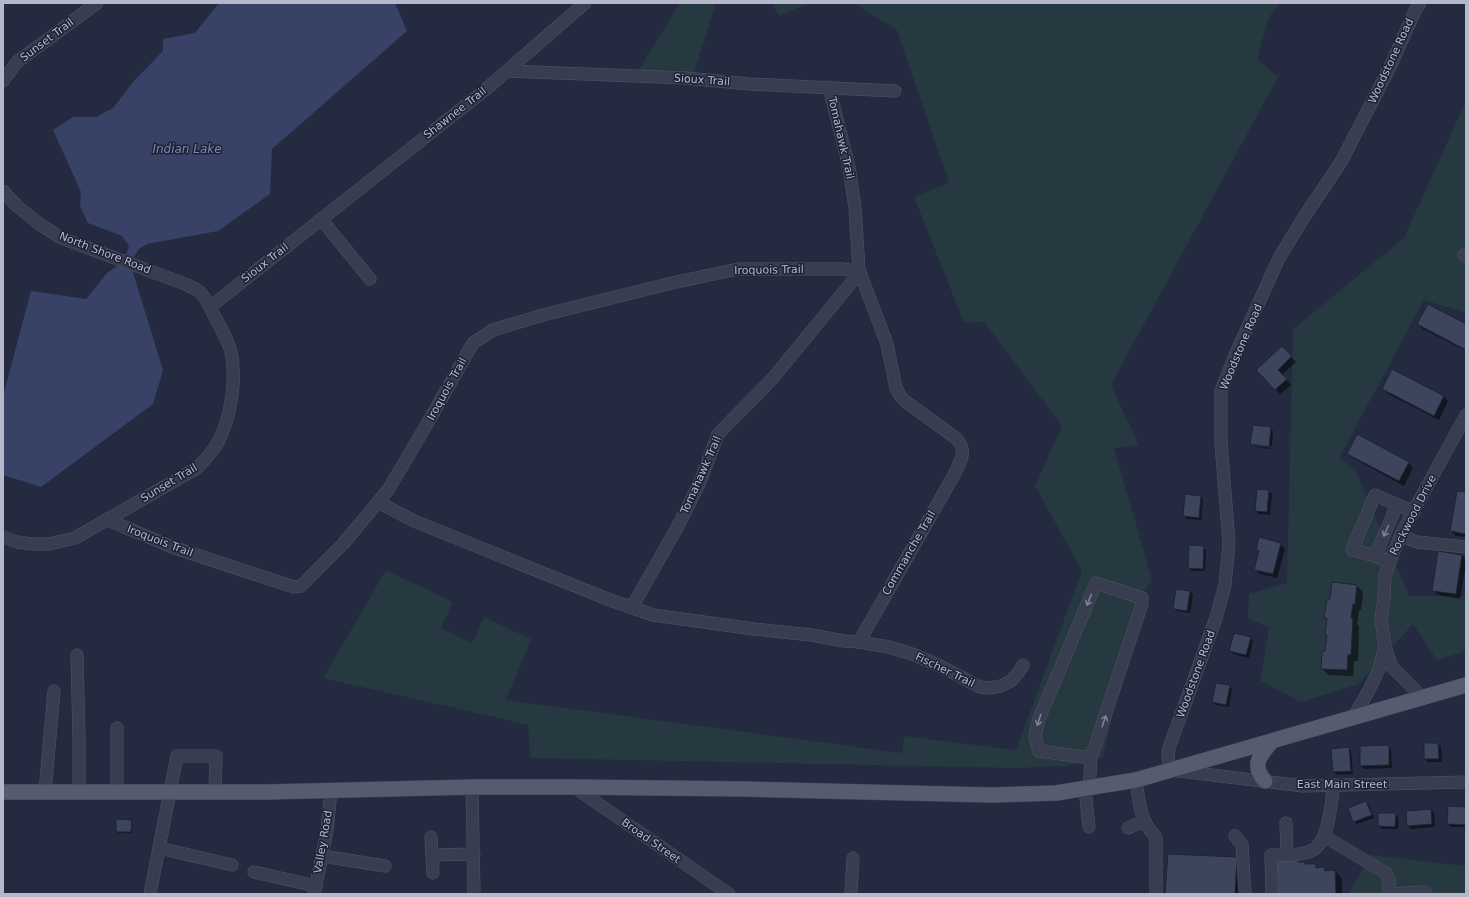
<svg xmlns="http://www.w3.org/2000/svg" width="1469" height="897" viewBox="0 0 1469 897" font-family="'DejaVu Sans',sans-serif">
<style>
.green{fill:#263840}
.water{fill:#374266}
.shadow{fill:#0007}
.building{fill:#3d455c;stroke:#1f2436}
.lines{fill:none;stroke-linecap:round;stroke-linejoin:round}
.minor-casing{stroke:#505567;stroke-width:13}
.major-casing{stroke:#414658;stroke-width:16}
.minor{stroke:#383d4f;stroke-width:12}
.major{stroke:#565c6f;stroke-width:15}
.oneway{stroke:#7c8193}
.labels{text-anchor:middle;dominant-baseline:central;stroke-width:3;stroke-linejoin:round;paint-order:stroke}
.street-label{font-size:11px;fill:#b4b8ca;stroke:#1d2234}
.water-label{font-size:12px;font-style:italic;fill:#7b89b2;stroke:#1d2234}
</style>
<rect width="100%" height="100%" fill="#242a3f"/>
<g class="green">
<polygon points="680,3 716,3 694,73 638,71"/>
<polygon points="772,3 809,3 779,16"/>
<polygon points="854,3 1280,3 1269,17 1257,59 1278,77 1111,385 1139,445 1114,448 1152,580 1140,597 1103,757 1066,766 1013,768 530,758 528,725 323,678 386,570 453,602 441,628 472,643 484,617 531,639 506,700 902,753 904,736 1016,750 1082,571 1035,486 1062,426 984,322 964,323 914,197 949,183 897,30"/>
<polygon points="1466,101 1466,313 1424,300 1339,458 1355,469 1409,596 1466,596 1466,651 1437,660 1413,624 1359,684 1301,702 1260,681 1269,628 1248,618 1249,594 1287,583 1293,329 1404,238"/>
<polygon points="1371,855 1466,866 1466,894 1348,894"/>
</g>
<polygon class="water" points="219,3 395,3 407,31 272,149 270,194 218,231 147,244 139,249 130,263 163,370 153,404 41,487 3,475 3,396 31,291 86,299 107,273 124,261 129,246 122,236 88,223 80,206 81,192 53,130 73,117 96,117 113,108 133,82 163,51 163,39 195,33"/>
<g class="shadow">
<polygon points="1418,324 1466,325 1466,351 1423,329"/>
<polygon points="1282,347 1296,362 1282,375 1291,385 1280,394 1257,370"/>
<polygon points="1383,389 1444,397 1448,401 1439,420 1388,394"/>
<polygon points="1270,428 1273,431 1272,446 1253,444 1253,446 1271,448 1271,449 1255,447 1251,444"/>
<polygon points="1358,436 1409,463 1413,468 1404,486 1353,458 1348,454"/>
<polygon points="1268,491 1272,494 1270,515 1259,514 1256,511"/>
<polygon points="1466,493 1466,537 1456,536 1451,531"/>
<polygon points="1200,497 1203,500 1201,520 1187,519 1184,516"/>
<polygon points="1280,544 1285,549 1277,578 1260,574 1255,569 1260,553 1257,550"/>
<polygon points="1203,547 1206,550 1205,571 1192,571 1189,568"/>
<polygon points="1462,555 1466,560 1466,564 1460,599 1438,595 1433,590"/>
<polygon points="1357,586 1363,592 1361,610 1359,610 1357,624 1359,626 1358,661 1354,661 1353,676 1329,675 1322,669 1326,652 1328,620 1325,618"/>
<polygon points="1190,591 1193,595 1190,613 1177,611 1174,608"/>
<polygon points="1250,638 1253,641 1249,658 1233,654 1230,650"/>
<polygon points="1229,686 1232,689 1229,707 1216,705 1213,702"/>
<polygon points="1438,744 1441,747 1442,762 1428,762 1425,759"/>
<polygon points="1388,746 1391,749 1392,768 1364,769 1361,766"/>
<polygon points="1348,748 1351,751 1353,774 1337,775 1334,772 1332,750"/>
<polygon points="1366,802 1369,805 1374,818 1357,824 1354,821"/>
<polygon points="1466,808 1466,827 1451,827 1448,824"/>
<polygon points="1431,810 1434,813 1435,827 1411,829 1408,826"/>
<polygon points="1395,814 1398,817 1398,829 1382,829 1379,826"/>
<polygon points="131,821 132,822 132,833 118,833 117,832"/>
<polygon points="1236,858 1243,865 1241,894 1166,894"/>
<polygon points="1298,860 1301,863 1305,863 1307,865 1315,865 1318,868 1324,868 1327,872 1335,871 1342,878 1342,894 1278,894"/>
</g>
<g class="building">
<polygon points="1428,304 1466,324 1466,350 1417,324"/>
<polygon points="1282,346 1292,356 1278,370 1287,379 1275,390 1256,370"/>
<polygon points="1392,369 1444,396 1434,416 1382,389"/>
<polygon points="1253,425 1271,427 1269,447 1250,444"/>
<polygon points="1357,434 1409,462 1399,481 1347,454"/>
<polygon points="1257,489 1269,490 1267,512 1255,511"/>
<polygon points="1457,491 1466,492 1466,534 1450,531"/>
<polygon points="1185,494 1201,496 1199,518 1183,516"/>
<polygon points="1259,537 1281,543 1273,574 1254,570 1259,551 1256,550"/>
<polygon points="1189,545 1204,546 1203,569 1188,568"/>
<polygon points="1438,551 1462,555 1456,594 1432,591"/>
<polygon points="1332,582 1357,585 1355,604 1353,604 1351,618 1353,618 1351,655 1348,655 1347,670 1321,669 1322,651 1325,651 1327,635 1325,635 1327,618 1324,618 1327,599 1330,599"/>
<polygon points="1176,589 1190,591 1187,611 1173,609"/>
<polygon points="1234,633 1251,637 1246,655 1229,651"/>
<polygon points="1216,683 1230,685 1226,705 1212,702"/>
<polygon points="1424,743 1438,743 1439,759 1424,759"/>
<polygon points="1389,745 1389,765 1360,766 1360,746"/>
<polygon points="1349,747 1351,771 1333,772 1331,749"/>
<polygon points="1366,801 1372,815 1353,822 1348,808"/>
<polygon points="1448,806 1466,807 1466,825 1447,824"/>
<polygon points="1431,809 1432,824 1407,826 1406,811"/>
<polygon points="1378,813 1396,813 1395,827 1378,826"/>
<polygon points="116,819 132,820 131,832 116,832"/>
<polygon points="1168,854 1237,857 1235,894 1165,894"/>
<polygon points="1276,859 1298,859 1298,862 1305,862 1305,864 1316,864 1316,868 1324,867 1325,871 1335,870 1336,894 1277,894"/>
</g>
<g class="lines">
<defs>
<g id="minor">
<polyline points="1420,3 1415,11 1389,69 1341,162 1306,214 1279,258 1236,353 1221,391 1221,443 1229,543 1225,585 1216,618 1169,748 1168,758 1171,770 1303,786 1466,782"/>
<polyline points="508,71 685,78 750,84 895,91"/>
<polyline points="3,81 17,62 97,3"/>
<path d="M829 87 849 167 855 208 859 270 887 344 896 388 901 397 905 401 957 439C968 453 960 461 954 475L859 642"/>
<path d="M3 191 17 206 38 223 61 238 185 284C189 286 197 289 201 293 206 298 212 312 216 319 222 330 228 340 231 352 237 380 231 417 218 442 213 452 205 460 197 468L75 538 49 544H33L17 542 3 537"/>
<polyline points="321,219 370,279"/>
<polyline points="1464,255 1466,257"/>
<polyline points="210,307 485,90 585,3"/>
<polyline points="378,502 414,521 610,600 653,615 754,629 811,635 844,641 859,642 889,647 915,655 940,666 980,687 990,688 1001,686 1011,681 1018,673 1023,665"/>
<polyline points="108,520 172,547 294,587 301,586 343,544 388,490 427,424 473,343 493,330 543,315 672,283 738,269 843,269 860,272"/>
<polyline points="1401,536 1417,542 1466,547"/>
<polyline points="1375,556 1397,505"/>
<polyline points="1390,562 1375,556 1352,550 1375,495 1414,512"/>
<polyline points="632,607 678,526 700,482 718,434 773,378 860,272"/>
<polyline points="77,655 79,740 79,792"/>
<polyline points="1422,697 1392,667 1385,646 1381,619 1384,599 1385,576 1392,556 1402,532 1466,415"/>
<polyline points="1353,718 1369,690 1379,669 1385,646"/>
<path d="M1136 780C1139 801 1140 822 1156 837V894"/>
<polyline points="472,787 474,894"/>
<polyline points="574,787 729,894"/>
<polyline points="1085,789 1089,827"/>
<polyline points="1089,789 1091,758 1142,604 1142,598 1096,583 1039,719 1035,736 1039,751 1091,758"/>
<polyline points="45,792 54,691"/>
<polyline points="117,793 117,728"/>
<polyline points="1286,823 1287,855"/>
<polyline points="1128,828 1144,821"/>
<polyline points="1235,836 1242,845 1245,894"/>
<polyline points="1324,836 1386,873 1389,879 1389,894 1425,892 1425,894"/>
<polyline points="431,837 433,873"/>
<polyline points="159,848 232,865"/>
<polyline points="432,855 474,854"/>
<polyline points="322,856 385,866"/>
<polyline points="254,872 316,886"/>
<polyline points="150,894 177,756 216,756 215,792"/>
<polyline points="314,894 327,831 331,790"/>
<polyline points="851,894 853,858"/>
<path d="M1272 894 1271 855C1284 855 1299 856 1311 851 1329 843 1331 803 1334 785"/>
</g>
<g id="major">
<path d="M1265 781C1250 764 1261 755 1272 741"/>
<polyline points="3,792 267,792 472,787 574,787 745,789 991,795 1056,793 1136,780 1466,685"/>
</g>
</defs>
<use href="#minor" class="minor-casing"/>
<use href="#major" class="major-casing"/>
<use href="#minor" class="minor"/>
<use href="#major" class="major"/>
</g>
<defs><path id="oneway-shaft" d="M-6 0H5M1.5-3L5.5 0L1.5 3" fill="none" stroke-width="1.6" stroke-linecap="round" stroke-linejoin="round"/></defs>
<g class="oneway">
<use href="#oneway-shaft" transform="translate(1386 531) rotate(114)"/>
<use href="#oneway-shaft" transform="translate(1089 600) rotate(112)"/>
<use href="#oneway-shaft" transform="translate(1039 720) rotate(108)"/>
<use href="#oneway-shaft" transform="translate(1104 721) rotate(-71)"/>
</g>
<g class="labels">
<g class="street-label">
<text transform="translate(47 40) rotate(-37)">Sunset Trail</text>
<text transform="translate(1391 61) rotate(-65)">Woodstone Road</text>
<text transform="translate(702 80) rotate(4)">Sioux Trail</text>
<text transform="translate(455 113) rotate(-38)">Shawnee Trail</text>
<text transform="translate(841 138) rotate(77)">Tomahawk Trail</text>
<text transform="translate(105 253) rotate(21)">North Shore Road</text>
<text transform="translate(265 263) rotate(-38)">Sioux Trail</text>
<text transform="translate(769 270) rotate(-1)">Iroquois Trail</text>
<text transform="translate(1241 347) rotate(-67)">Woodstone Road</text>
<text transform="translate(447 389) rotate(-61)">Iroquois Trail</text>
<text transform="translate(701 475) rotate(-66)">Tomahawk Trail</text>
<text transform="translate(169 483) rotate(-31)">Sunset Trail</text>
<text transform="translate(1413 515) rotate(-63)">Rockwood Drive</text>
<text transform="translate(160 541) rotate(21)">Iroquois Trail</text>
<text transform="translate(909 553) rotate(-60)">Commanche Trail</text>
<text transform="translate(945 670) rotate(26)">Fischer Trail</text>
<text transform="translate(1196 674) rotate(-70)">Woodstone Road</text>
<text x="1342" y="784">East Main Street</text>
<text transform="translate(651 841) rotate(35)">Broad Street</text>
<text transform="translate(323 842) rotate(-80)">Valley Road</text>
</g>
<g class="water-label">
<text x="187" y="149">Indian Lake</text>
</g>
</g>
<rect width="1469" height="897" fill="none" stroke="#b4b8ca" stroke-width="8"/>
</svg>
